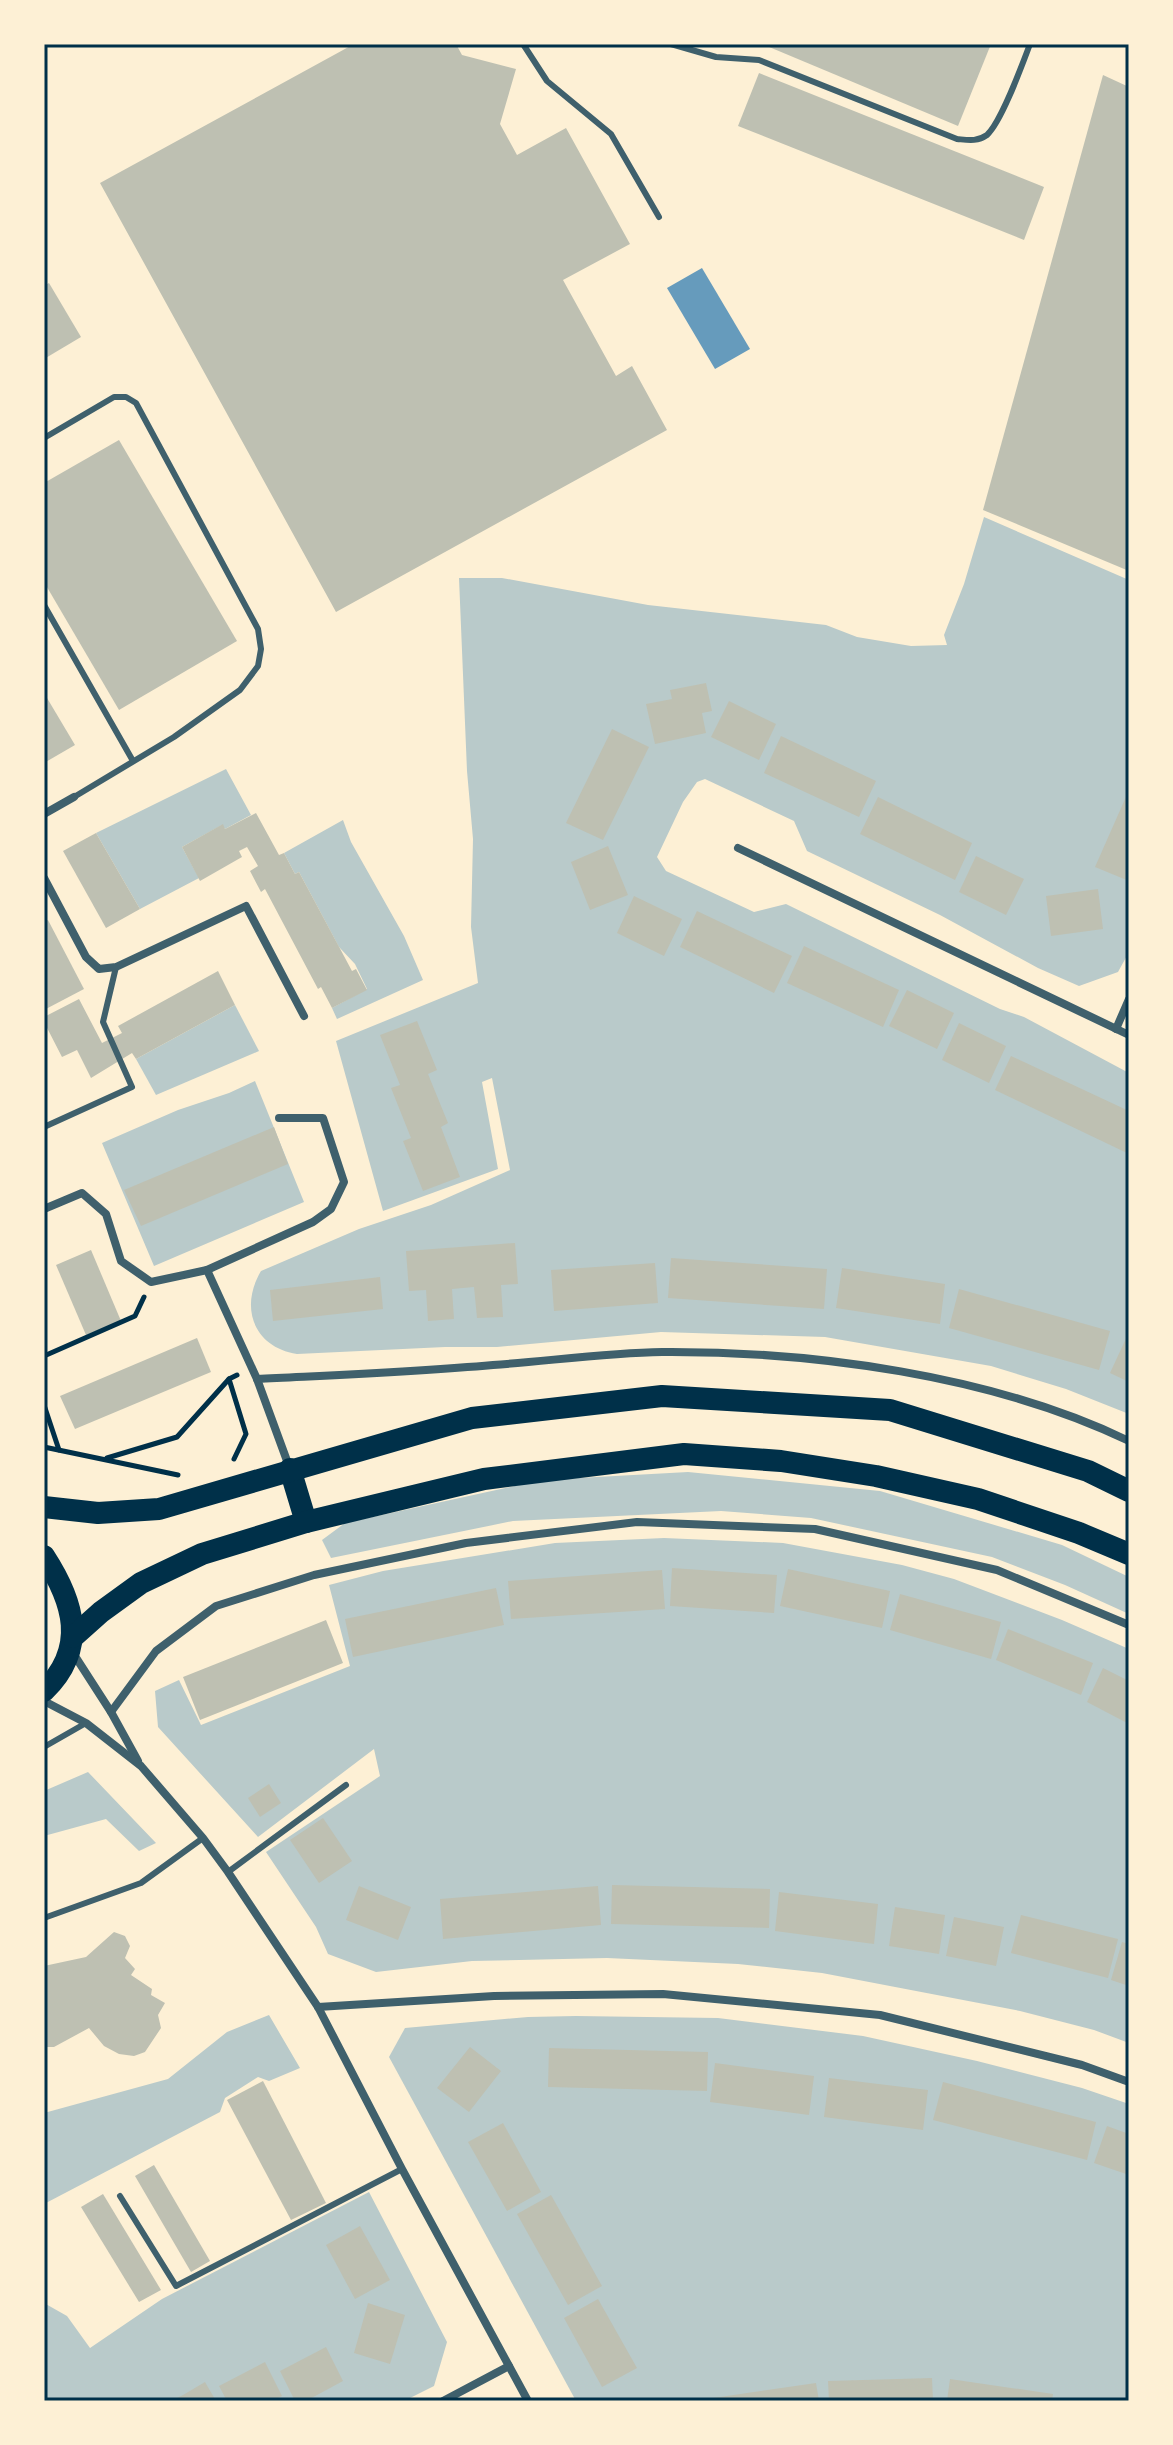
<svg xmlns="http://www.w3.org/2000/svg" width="1173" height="2445" viewBox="0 0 1173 2445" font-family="'Space Grotesk',sans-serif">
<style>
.green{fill:#b9caca}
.water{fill:#669bbc}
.building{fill:#bec0b2}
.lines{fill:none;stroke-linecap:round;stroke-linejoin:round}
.path{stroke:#003049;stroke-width:5}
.service{stroke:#3f606c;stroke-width:6}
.minor{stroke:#3f606c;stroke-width:8}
.trunk{stroke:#003049;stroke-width:22}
.neatline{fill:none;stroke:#003049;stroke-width:3}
</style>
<rect width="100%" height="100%" fill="#fdf0d5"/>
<g class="green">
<path d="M984 517 1129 580V952L1118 972 1079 986 1038 968 940 915 807 851 794 821 705 779 697 782 683 802 657 857 666 871 754 912 786 904 1000 1009 1024 1017 1129 1073V1414L1066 1389 991 1366 825 1337 661 1332 497 1347H445L297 1354C254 1347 239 1308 261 1271L359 1229 431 1205 510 1170 492 1078 482 1082 498 1169 383 1211 336 1041 478 983 471 927 473 839 467 771 459 578H502L648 605 826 625 857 637 911 646 947 645 944 635 964 584Z"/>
<polygon points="226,769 251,815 225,829 222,825 182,847 199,878 140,909 96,833"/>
<polygon points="343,820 351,842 404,936 423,980 337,1019 332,1008 367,989 355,964 339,947 299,872 295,874 284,853"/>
<polygon points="235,1005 259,1051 156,1095 136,1059"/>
<polygon points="255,1081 304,1202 154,1266 102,1143 178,1110 229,1093"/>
<polygon points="688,1472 880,1491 1062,1545 1129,1577 1129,1614 1065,1585 992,1557 811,1518 721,1511 513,1521 331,1558 322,1540 345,1523 542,1480"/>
<polygon points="664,1538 783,1543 902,1565 954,1579 1062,1620 1129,1649 1129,2043 1094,2030 1020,2011 822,1973 738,1964 607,1958 472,1961 376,1972 328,1954 316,1927 266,1852 380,1776 374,1749 258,1837 158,1727 155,1691 179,1680 201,1725 350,1666 329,1585 383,1571 555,1543"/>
<polygon points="88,1772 156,1843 139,1851 106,1819 44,1836 44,1791"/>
<polygon points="269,2015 300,2068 269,2081 258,2077 225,2098 220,2112 44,2204 44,2113 168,2079 227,2032"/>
<polygon points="576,2016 718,2018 863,2036 977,2061 1082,2088 1129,2104 1129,2401 576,2401 389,2057 405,2028 528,2017"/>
<polygon points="369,2192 447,2342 434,2386 404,2401 44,2401 44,2303 67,2316 90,2348 162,2299"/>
</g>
<polygon class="water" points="702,268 750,349 715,369 667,288"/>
<g class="building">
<polygon points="354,44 456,44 462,55 516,69 500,124 517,155 566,128 630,244 563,280 616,376 632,366 667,430 336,612 100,183"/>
<polygon points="762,44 991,44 958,126"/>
<polygon points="759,73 1044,187 1024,240 738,126"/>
<polygon points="1103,75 1129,87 1129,571 983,510"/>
<polygon points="49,283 81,337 44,359 44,286"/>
<polygon points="119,440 237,641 119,710 44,582 44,483"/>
<polygon points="706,683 712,711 702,713 706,733 655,744 646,704 672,699 670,690"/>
<polygon points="47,698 75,745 44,763 44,701"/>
<polygon points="729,701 776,724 759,760 711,737"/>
<polygon points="612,729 649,747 603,840 566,823"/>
<polygon points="781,736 876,781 859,817 764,773"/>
<polygon points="1129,790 1129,881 1095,867"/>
<polygon points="878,797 972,843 955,880 860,834"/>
<polygon points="256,813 279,855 284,853 295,874 299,872 352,971 356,969 367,990 332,1008 321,987 318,989 265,889 261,892 250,871 258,866 247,847 239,851 242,857 200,881 182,847 223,824 225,829"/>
<polygon points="96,833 140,909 106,928 63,851"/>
<polygon points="608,846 628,895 590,910 571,862"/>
<polygon points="976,856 1024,879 1006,915 959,892"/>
<polygon points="1098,889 1103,929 1051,936 1046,896"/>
<polygon points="634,896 682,919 664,956 617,933"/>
<polygon points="697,911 792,956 774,993 680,947"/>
<polygon points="48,920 84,989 44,1010 44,922"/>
<polygon points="804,946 899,990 883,1027 787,983"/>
<polygon points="218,971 235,1005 136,1059 132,1053 91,1078 77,1050 62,1057 44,1022 44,1017 79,999 102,1043 122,1033 118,1026"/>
<polygon points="907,990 954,1013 937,1049 889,1026"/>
<polygon points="417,1021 437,1070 428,1074 448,1123 441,1127 460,1177 423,1191 403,1141 411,1138 391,1088 400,1085 380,1035"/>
<polygon points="959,1023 1006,1046 989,1083 942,1060"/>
<polygon points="1011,1056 1129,1111 1129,1154 995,1090"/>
<polygon points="274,1127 288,1164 141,1226 124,1190"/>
<polygon points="515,1243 518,1284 501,1285 503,1317 477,1318 474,1287 452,1289 454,1319 428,1321 426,1290 409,1291 406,1251"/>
<polygon points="91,1250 121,1321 86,1335 56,1265"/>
<polygon points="671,1258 827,1269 824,1309 668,1298"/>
<polygon points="655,1263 658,1303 554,1311 551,1270"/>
<polygon points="842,1268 945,1284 940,1324 836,1308"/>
<polygon points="380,1277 383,1309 273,1321 270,1290"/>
<polygon points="959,1289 1110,1331 1099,1370 949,1328"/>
<polygon points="1129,1332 1129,1382 1110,1373"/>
<polygon points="197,1338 211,1372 75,1429 60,1396"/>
<polygon points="672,1568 777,1575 774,1613 670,1606"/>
<polygon points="788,1569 890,1591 882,1628 780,1606"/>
<polygon points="662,1570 665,1609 511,1619 508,1581"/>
<polygon points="496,1588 504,1625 353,1657 345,1619"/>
<polygon points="900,1594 1001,1622 991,1659 890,1630"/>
<polygon points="326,1620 343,1663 200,1720 183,1677"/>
<polygon points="1008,1629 1093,1663 1081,1695 996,1660"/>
<polygon points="1103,1668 1129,1681 1129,1724 1087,1702"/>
<polygon points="269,1784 281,1803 260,1817 248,1798"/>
<polygon points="323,1818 352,1861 319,1883 290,1840"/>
<polygon points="612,1885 770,1889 769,1928 611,1924"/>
<polygon points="359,1886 411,1907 398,1940 346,1920"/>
<polygon points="598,1886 601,1925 443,1939 440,1899"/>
<polygon points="779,1892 878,1904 874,1944 775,1931"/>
<polygon points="895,1907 945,1915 939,1954 889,1946"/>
<polygon points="1021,1915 1118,1939 1108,1978 1011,1953"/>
<polygon points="954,1917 1004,1927 996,1966 946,1956"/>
<polygon points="114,1932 125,1936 130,1946 125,1958 135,1969 131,1975 152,1989 151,1995 165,2003 158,2015 161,2028 145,2052 134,2056 119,2054 104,2046 89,2028 54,2047 44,2047 44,1966 86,1957"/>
<polygon points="1122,1942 1129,1944 1129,1986 1111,1980"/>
<polygon points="470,2047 501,2071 469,2112 437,2088"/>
<polygon points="549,2048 708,2052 707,2091 548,2087"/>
<polygon points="715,2063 814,2076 809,2115 710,2102"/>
<polygon points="829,2078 928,2090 923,2130 824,2117"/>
<polygon points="263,2081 326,2203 291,2220 227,2100"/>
<polygon points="943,2082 1096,2122 1087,2160 933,2120"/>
<polygon points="503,2123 541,2192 507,2211 468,2142"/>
<polygon points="1107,2126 1129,2134 1129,2175 1094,2163"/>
<polygon points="154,2165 210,2261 191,2272 135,2176"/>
<polygon points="103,2194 161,2290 139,2302 81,2207"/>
<polygon points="551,2195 602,2286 568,2305 517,2214"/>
<polygon points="360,2226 390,2280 355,2299 326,2245"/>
<polygon points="598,2299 637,2368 602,2387 564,2318"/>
<polygon points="368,2303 405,2315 390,2364 354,2353"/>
<polygon points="326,2347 343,2381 306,2401 295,2401 280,2371"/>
<polygon points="265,2362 282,2396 273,2401 227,2401 219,2386"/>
<polygon points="932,2378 933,2401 829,2401 828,2381"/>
<polygon points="950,2379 1053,2394 1052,2401 947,2401"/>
<polygon points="205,2382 216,2401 171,2401 183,2395"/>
<polygon points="816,2383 819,2401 713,2401 713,2398"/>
</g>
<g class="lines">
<g class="path">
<polyline points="44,1356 135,1316 144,1297"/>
<polyline points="44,1405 59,1450"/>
<polyline points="44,1447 178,1475"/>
<polyline points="107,1458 177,1437 229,1379"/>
<polyline points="234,1459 246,1434 229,1379 237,1375"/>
</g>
<g class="service">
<polyline points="523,44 547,81 611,134 659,217"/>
<path d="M671 44 716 57 759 60 957 139C968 140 977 142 987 135 1002 121 1022 65 1030 44"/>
<polyline points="44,438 114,397 126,397 136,403 258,629 261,649 258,666 240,690 174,737 74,797"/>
<polyline points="44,605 133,761"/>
<polyline points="44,1127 132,1087 103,1022 116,967"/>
<polyline points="44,1747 86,1723"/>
<polyline points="228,1872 346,1785"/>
<polyline points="44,1918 141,1883 203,1838"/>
<polyline points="120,2196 176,2286 402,2169"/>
</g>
<g class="minor">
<polyline points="44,814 74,797"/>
<polyline points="738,848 1129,1035"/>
<polyline points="44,878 86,957 99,969 116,967 246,906 304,1016"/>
<polyline points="1116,1029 1129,999"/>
<polyline points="44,1209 82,1193 106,1214 121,1261 151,1282 207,1270 257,1379 290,1469"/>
<polyline points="207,1270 313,1222 331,1209 344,1182 323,1118 279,1118"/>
<path d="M257 1379C336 1375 415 1372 493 1365 549 1361 606 1353 662 1352 813 1351 992 1375 1129 1441"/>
<polyline points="73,1653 111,1712 138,1761"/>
<polyline points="44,1701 86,1723 141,1766 203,1838 228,1872 318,2007 402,2169 528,2401"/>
<polyline points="111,1712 156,1651 216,1606 314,1575 466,1543 637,1522 815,1529 997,1570 1129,1625"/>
<polyline points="318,2007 494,1996 663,1994 880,2015 1082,2065 1129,2082"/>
<polyline points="443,2401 509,2366"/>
</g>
<g class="trunk">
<polyline points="290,1469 306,1522"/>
<polyline points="44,1507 98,1513 159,1509 472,1418 662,1396 890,1410 1088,1471 1129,1491"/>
<path d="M44 1556C74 1602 88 1648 44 1691"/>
<polyline points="73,1637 101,1612 141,1583 202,1554 306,1522 484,1479 684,1454 781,1461 876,1476 978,1499 1079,1533 1129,1554"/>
</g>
</g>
<rect width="1173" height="2445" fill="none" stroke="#fdf0d5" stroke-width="92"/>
<rect x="46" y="46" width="1081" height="2353" class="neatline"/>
</svg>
